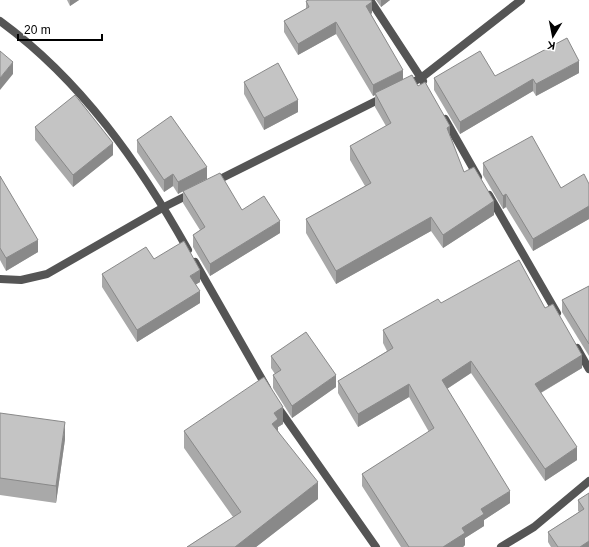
<svg xmlns="http://www.w3.org/2000/svg" width="589" height="547" viewBox="0 0 589 547" font-family="Helvetica,sans-serif">
<style>
.lines{fill:none;stroke-linecap:round;stroke-linejoin:round}
.street{stroke:#555;stroke-width:8}
.wall{fill:#a9a9a9}
.shaded-wall{fill:#898989}
.building{fill:#c4c4c4;stroke:#898989}
</style>
<rect width="100%" height="100%" fill="#fff"/>
<g class="lines">
<g class="street">
<polyline points="370,0 423,81"/>
<path d="M0 21C81 80 140 164 188 250"/>
<polyline points="407,85 421,78 521,0"/>
<polyline points="445,119 478,177"/>
<polyline points="214,182 384,97"/>
<polyline points="489,195 557,313"/>
<polyline points="195,262 267,388"/>
<polyline points="0,279 21,280 47,274 164,207 192,193"/>
<polyline points="577,348 589,369"/>
<polyline points="277,406 376,547"/>
<polyline points="501,547 534,527 589,481"/>
</g>
</g>
<g class="wall">
<polygon points="67,0 79,0 70,6"/>
<polygon points="376,0 390,0 381,7"/>
<polygon points="306,1 372,13 371,14 403,80 418,86 450,137 464,172 494,215 443,248 431,231 336,284 306,233 306,219 365,186 350,160 350,146 386,126 375,107 375,95 373,96 336,34 298,55 284,32 284,21 306,9"/>
<polygon points="579,73 536,96 533,91 460,134 434,90 434,78"/>
<polygon points="244,82 298,112 264,130 244,94"/>
<polygon points="35,127 113,155 73,187 35,140"/>
<polygon points="137,140 207,167 178,194 173,186 164,192 137,152"/>
<polygon points="483,163 561,188 589,184 589,219 533,251 506,207 503,209 483,175"/>
<polygon points="0,176 38,252 6,271 0,260"/>
<polygon points="183,191 242,210 280,233 210,276 193,247 193,235 200,230 183,203"/>
<polygon points="102,274 200,282 196,284 200,303 137,342 102,287"/>
<polygon points="589,286 589,356 562,312 562,300"/>
<polygon points="441,303 545,308 582,368 541,393 577,460 545,481 471,373 447,389 510,503 484,520 484,526 465,538 465,545 463,547 401,547 362,486 362,474 429,432 409,397 358,427 338,393 338,381 387,351 383,343 383,330"/>
<polygon points="271,356 336,387 292,418 273,388 273,375 275,374 271,368"/>
<polygon points="0,413 65,439 56,503 0,495"/>
<polygon points="283,424 278,427 278,431 318,499 256,547 187,547 233,517 184,448 184,431"/>
<polygon points="589,493 589,547 551,547 548,542 548,532 579,512 578,511 578,500"/>
</g>
<g class="shaded-wall">
<polygon points="70,0 79,0 70,6"/>
<polygon points="381,0 390,0 381,7"/>
<polygon points="372,2 372,13 366,18 366,6"/>
<polygon points="336,22 336,34 298,55 298,44"/>
<polygon points="579,61 579,73 536,96 536,84"/>
<polygon points="13,62 13,74 0,90 0,78"/>
<polygon points="403,70 403,81 375,93 375,95 373,96 373,85"/>
<polygon points="533,79 533,91 460,134 460,122"/>
<polygon points="298,100 298,112 264,130 264,118"/>
<polygon points="450,126 450,139 447,128"/>
<polygon points="113,143 113,155 73,187 73,175"/>
<polygon points="207,167 207,179 178,194 178,182"/>
<polygon points="173,174 173,186 164,192 164,180"/>
<polygon points="506,194 506,207 503,209 503,196"/>
<polygon points="494,201 494,215 443,248 443,235"/>
<polygon points="589,206 589,219 533,251 533,239"/>
<polygon points="431,217 431,231 336,284 336,271"/>
<polygon points="280,221 280,233 210,276 210,264"/>
<polygon points="38,240 38,252 6,271 6,258"/>
<polygon points="200,270 200,282 190,288 190,276"/>
<polygon points="200,291 200,303 137,342 137,330"/>
<polygon points="582,355 582,368 535,396 535,384"/>
<polygon points="471,361 471,373 442,392 442,380"/>
<polygon points="336,375 336,387 292,418 292,406"/>
<polygon points="409,384 409,397 358,427 358,414"/>
<polygon points="283,407 283,424 278,427 278,436 272,424 274,413"/>
<polygon points="65,422 65,439 56,503 56,486"/>
<polygon points="577,447 577,460 545,481 545,469"/>
<polygon points="318,482 318,499 256,547 235,547"/>
<polygon points="510,491 510,503 484,520 484,526 465,538 465,545 463,547 443,547 481,509"/>
<polygon points="589,541 589,547 580,547"/>
</g>
<g class="building">
<polygon points="309,0 371,0 372,2 366,6 403,70 373,85 336,22 298,44 284,21 309,7 306,1"/>
<polygon points="567,38 579,61 536,84 533,79 460,122 434,78 480,51 495,76"/>
<polygon points="0,51 13,62 0,78"/>
<polygon points="278,63 298,100 264,118 244,82"/>
<polygon points="412,75 418,86 425,82 450,126 447,128 464,172 474,167 494,201 443,235 431,217 336,271 306,219 371,183 350,146 391,123 375,93"/>
<polygon points="75,95 113,143 73,175 35,127"/>
<polygon points="171,116 207,167 178,182 173,174 164,180 137,140"/>
<polygon points="532,136 561,188 584,174 589,184 589,206 533,239 506,194 503,196 483,163"/>
<polygon points="220,173 242,210 264,196 280,221 210,264 193,235 205,227 183,191"/>
<polygon points="0,176 38,240 6,258 0,248"/>
<polygon points="184,241 200,270 190,276 200,291 137,330 102,274 146,247 154,259"/>
<polygon points="519,260 545,308 553,304 582,355 535,384 577,447 545,469 471,361 442,380 510,491 481,509 484,514 462,528 465,533 443,547 409,547 362,474 434,428 409,384 358,414 338,381 393,348 383,330 438,299 441,303"/>
<polygon points="589,286 589,344 562,300"/>
<polygon points="306,332 336,375 292,406 273,375 281,370 271,356"/>
<polygon points="264,377 283,407 274,413 278,419 272,424 318,482 235,547 187,547 241,512 184,431"/>
<polygon points="0,413 65,422 56,486 0,478"/>
<polygon points="589,493 589,541 580,547 558,547 548,532 584,509 578,500"/>
</g>
<g transform="translate(553 36) rotate(190)" stroke="#ffffff" stroke-width="3" paint-order="stroke">
<path d="M0-3L7 15L0 10L-7 15Z" fill="#000000"/>
<text y="-6" font-size="11" font-weight="bold" text-anchor="middle" fill="#000000">K</text>
</g>
<path d="M18 34v6h84v-6" fill="none" stroke="#000000" stroke-width="2"/>
<text x="24" y="34" font-size="12" fill="#000000" stroke="#ffffff" stroke-width="3" paint-order="stroke">20 m</text>
</svg>
